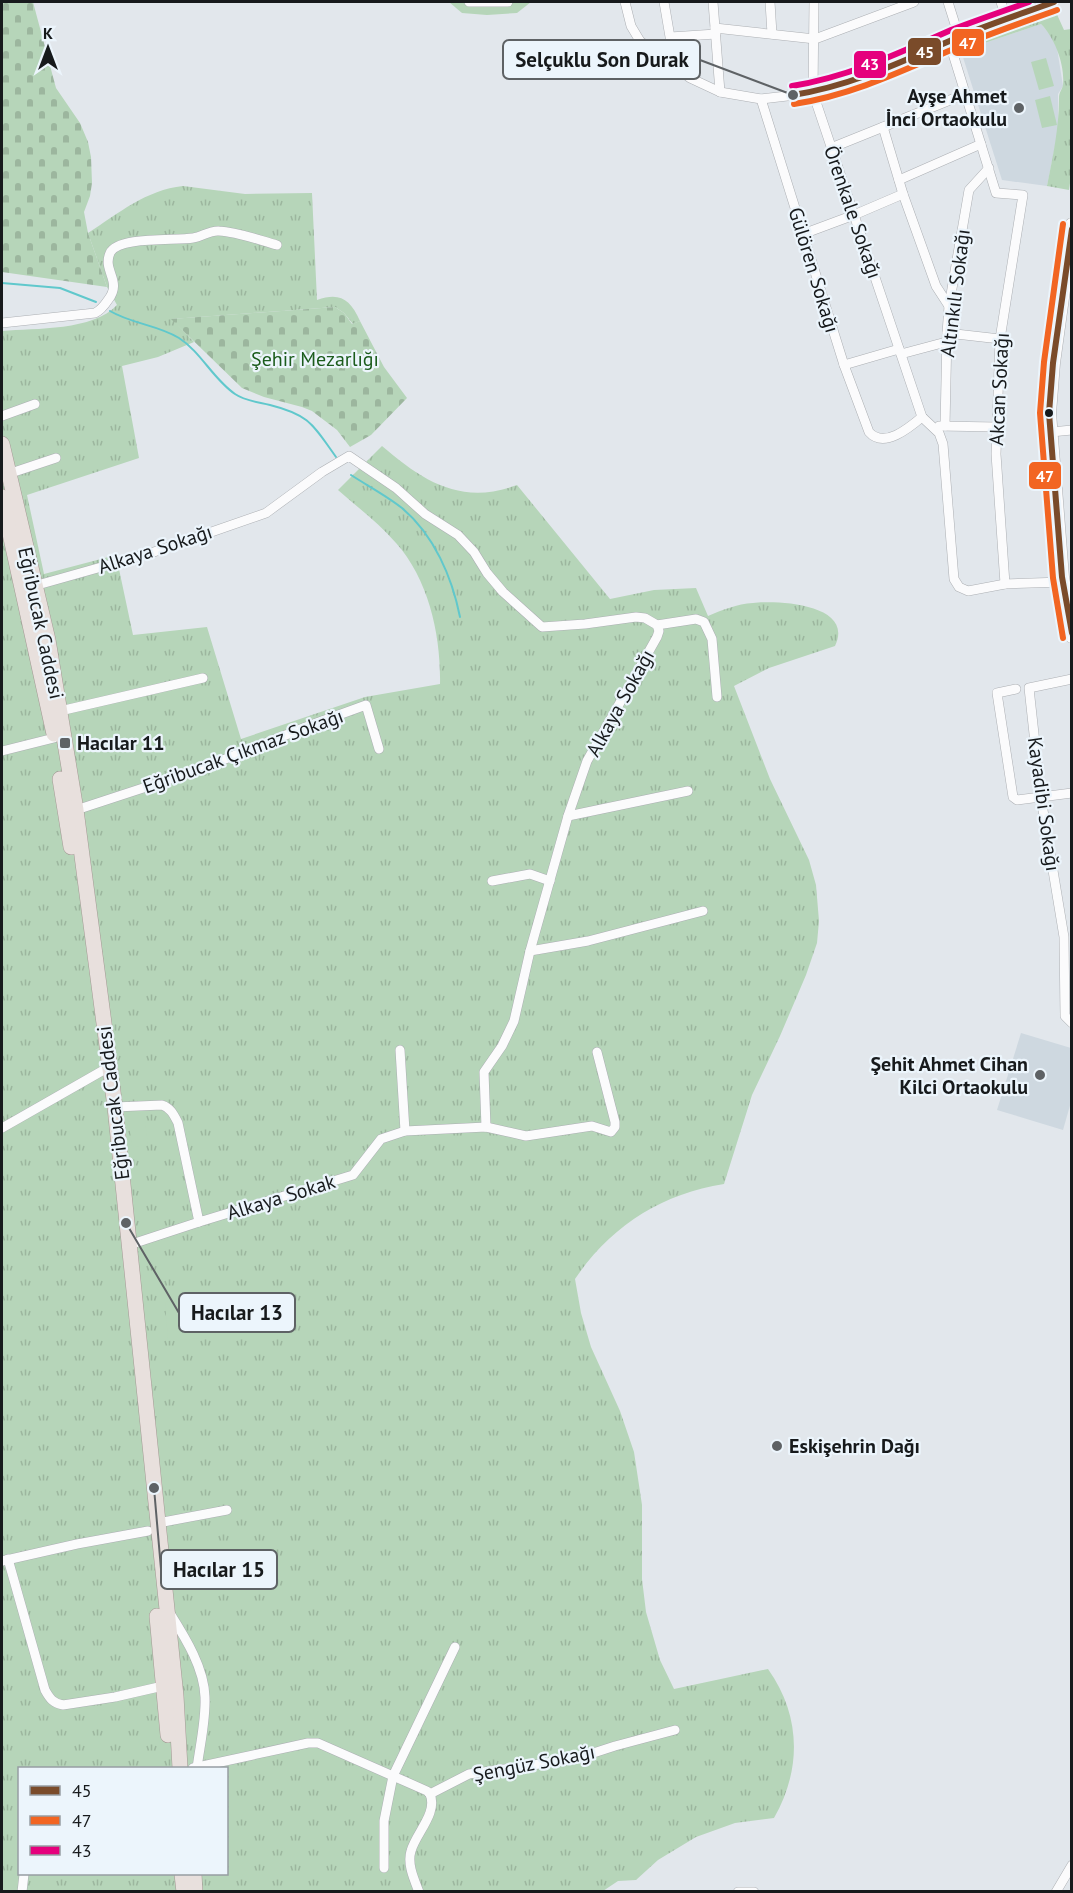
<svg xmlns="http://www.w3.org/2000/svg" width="1073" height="1893" viewBox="0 0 1073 1893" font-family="'PT Sans',sans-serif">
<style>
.built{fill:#ced8e0}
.grass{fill:url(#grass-tufts);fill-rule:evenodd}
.cemetery{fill:url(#cemetery-stones)}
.garden{fill:#b6d5b9}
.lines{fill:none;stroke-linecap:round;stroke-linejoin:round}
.stream{stroke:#60c8cc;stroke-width:2}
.street-casing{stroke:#acafb3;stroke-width:10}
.secondary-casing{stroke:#acafb3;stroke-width:15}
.primary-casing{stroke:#a49894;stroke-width:16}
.street{stroke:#fbfbfc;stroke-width:9}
.secondary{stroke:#fbfbfc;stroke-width:14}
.primary{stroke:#e8e0dd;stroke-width:15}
.bus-1-casing{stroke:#ecf5fc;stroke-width:10}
.bus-2-casing{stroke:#ecf5fc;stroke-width:10}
.bus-3-casing{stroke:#ecf5fc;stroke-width:10}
.bus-1{stroke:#7a4b2a;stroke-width:6}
.bus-2{stroke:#f26522;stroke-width:6}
.bus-3{stroke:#e5007d;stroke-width:6}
.poi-dot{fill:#5e6265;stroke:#ecf5fc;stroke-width:2}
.bus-dot{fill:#171a1c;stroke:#ecf5fc;stroke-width:2}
.labels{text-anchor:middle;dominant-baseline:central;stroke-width:4.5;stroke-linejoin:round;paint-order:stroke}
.poi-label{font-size:20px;font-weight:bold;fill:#171a1c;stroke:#ecf5fc;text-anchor:end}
.street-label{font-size:20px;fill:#171a1c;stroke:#ecf5fc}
.park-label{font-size:20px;fill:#1b5c1c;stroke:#ecf5fc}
.leader{fill:none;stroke:#5e6265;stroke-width:2}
.callout-dot{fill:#5e6265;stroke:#ecf5fc;stroke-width:2}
.callout{fill:#ecf5fc;stroke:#5e6265;stroke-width:2}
.callout-label{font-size:21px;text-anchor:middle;font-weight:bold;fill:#171a1c}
.line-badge{stroke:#ecf5fc;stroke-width:2}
.badge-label{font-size:16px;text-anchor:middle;font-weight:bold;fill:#fff}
</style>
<defs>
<pattern id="grass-tufts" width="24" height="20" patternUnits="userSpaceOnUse" patternTransform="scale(1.5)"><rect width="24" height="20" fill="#b6d5b9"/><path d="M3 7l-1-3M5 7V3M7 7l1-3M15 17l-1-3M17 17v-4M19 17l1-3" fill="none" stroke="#9cb69e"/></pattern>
<pattern id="cemetery-stones" width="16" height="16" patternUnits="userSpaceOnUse" patternTransform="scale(1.5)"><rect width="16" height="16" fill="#b6d5b9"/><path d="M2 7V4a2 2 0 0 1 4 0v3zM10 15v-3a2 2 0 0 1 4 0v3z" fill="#9cb69e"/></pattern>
</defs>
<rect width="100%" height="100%" fill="#e2e7ec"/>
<g class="built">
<polygon points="1041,24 1051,35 1057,48 1063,86 1058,94 1058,132 1047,186 1002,180 961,51"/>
<polygon points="1021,1033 1071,1048 1071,1102 1063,1130 997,1110"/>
</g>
<g class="grass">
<path d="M1055 10 1064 30 1071 29 1072 169 1069 190 1047 186C1053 156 1059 128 1059 98 1059 92 1062 90 1063 85 1065 65 1055 38 1041 24L961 51 960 47Z"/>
<path d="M183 186 245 194 312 193 317 300C340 292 350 299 360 321L353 324 344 313 335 307 172 319 194 342 158 357 122 366 139 458 27 495 44 574 116 555 133 635 207 627 241 739 365 697 440 684C441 636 429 580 396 543 379 523 357 507 338 490L382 446C423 481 461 506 517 485L610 599 654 590 696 588 708 616C722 610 737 604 753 603 778 600 855 604 835 646L769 668 734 686 770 779 809 860 816 885 819 921 817 943 806 975 780 1036 752 1095 724 1184C661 1194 611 1226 575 1279L581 1313 591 1347 620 1411 634 1452 642 1505V1579L646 1612 660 1660 674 1689 768 1669C801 1715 802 1769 774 1818L735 1823 696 1837 658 1860 636 1880 618 1881 603 1891 2 1892V331C36 328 93 331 117 305L107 287 88 233C119 213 146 190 183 186ZM20 1768H226V1874H20Z"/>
</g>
<g class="cemetery">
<polygon points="2,2 33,2 56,88 80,123 88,142 91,157 92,183 90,196 84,212 88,233 107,287 2,272"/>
<polygon points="335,307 344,313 352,324 360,321 384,367 407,398 371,435 350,447 337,430 312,411 302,407 264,397 242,388 171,319"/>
</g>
<g class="garden">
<polygon points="449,2 531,2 517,13 487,15 462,13"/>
<polygon points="1046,58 1054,86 1039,90 1031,62"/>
<polygon points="1050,96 1057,125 1042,128 1035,100"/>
<polygon points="144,1113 148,1145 132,1147 128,1115"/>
<polygon points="213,1298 216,1337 168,1341 165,1302"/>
</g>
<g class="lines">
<g class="stream">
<polyline points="2,283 60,288 96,302"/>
<path d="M110 311C132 324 158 325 179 338 201 352 213 379 235 394 245 401 258 402 270 405 310 415 313 425 336 457"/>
<path d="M351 475C368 486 387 496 402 508 434 535 452 577 460 617"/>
</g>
<defs>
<g id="street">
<polyline points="469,2 508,2"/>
<polyline points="625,2 631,26 640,41 690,78 720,92 761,99 813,93 842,85 959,37 1054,2"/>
<polyline points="664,2 670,37 716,34"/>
<polyline points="713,2 720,92"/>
<polyline points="770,2 772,34"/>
<polyline points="814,2 813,93 922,417"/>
<polyline points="948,2 959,37"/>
<polyline points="1001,2 1006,19"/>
<polyline points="715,28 815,39 914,2"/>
<polyline points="949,41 996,193 1023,195 1000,339 996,454 1005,584"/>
<path d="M761 99 844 365 869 432C884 449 909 428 922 417"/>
<polyline points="883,127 903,194 936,286 949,306"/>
<polyline points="831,148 965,94"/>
<polyline points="899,180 981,144"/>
<polyline points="803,234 854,215 903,194"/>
<path d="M2 323 95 313C101 310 104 306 108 300 123 281 102 271 110 253 118 236 175 241 193 238 202 237 210 230 219 231 238 232 259 240 277 245"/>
<polyline points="947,333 1000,339"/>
<polyline points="901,354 946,342"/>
<polyline points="844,365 899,349"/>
<polyline points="2,416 35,404"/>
<polyline points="922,417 939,433 943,444 954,579 959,587 968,591 1005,584 1063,582"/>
<polyline points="939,426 997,427"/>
<polyline points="945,426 947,333 949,306 969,190 989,168"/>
<polyline points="1051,432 1072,430"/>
<polyline points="8,474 56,458"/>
<polyline points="34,586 151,553 266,513 322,472 349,456 396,488 425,514 458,535 474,552 487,573 503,592 542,627 585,624 636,617 645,618 657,625 659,631 657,637 587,761 568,816 530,951 514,1021 502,1046 484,1072 486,1127"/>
<polyline points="657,625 696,619 704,622 712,639 717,697"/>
<polyline points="1072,679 1029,688 1041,798 1064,937 1065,1016 1072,1023"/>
<polyline points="1016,689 997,693 1013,797 1017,800 1072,793"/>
<polyline points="60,711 203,678"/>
<polyline points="2,751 54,738"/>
<polyline points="76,810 195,771 311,725 366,705 379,749"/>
<polyline points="568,816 688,791"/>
<polyline points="492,881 530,874 550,881"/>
<polyline points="530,951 588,941 703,911"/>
<polyline points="400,1050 405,1131"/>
<path d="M115 1107 162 1105C171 1108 174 1115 178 1123L199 1222 353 1175 381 1139 405 1131 486 1127 526 1136 592 1126 611 1132 615 1127V1122L597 1052"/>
<polyline points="2,1128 102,1071"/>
<polyline points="129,1245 199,1222"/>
<polyline points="158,1523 227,1510"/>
<path d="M8 1559 45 1690C50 1699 53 1703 63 1705L115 1697 163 1686"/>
<polyline points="2,1561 77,1544 148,1531"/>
<path d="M171 1615C186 1639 204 1668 205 1697 206 1720 200 1745 197 1768"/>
<polyline points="193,1768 308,1743 318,1743 427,1791 430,1794"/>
<polyline points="430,1794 469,1774 575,1759 615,1746 675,1730"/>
<polyline points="384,1868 384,1821 393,1776 455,1647"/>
<polyline points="22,1892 24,1874"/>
<path d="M419 1892C414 1879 407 1864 411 1851 416 1833 438 1813 430 1794"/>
<polyline points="738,1892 754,1892"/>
<polyline points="1056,1892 1072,1865"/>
</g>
<polyline id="secondary" points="1072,225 1053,363 1049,413 1062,577 1072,636"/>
<g id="primary">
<polyline points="2,444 48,640 76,810 115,1107 176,1696 180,1768"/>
<polyline points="2,497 54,734"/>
<polyline points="60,779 71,847"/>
<polyline points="157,1616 168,1735"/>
<polyline points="182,1874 184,1892"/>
<polyline points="194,1874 195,1892"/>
</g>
</defs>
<use href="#street" class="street-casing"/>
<use href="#secondary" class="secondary-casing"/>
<use href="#primary" class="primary-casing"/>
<use href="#street" class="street"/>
<use href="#secondary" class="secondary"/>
<use href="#primary" class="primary"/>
<defs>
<g id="bus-1">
<path d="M793 95C851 86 901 62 954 39 987 25 1021 14 1054 2"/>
<polyline points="1072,229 1053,363 1049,413 1062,577 1072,633"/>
</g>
<g id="bus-2">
<path d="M794 104C853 95 904 70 958 47 991 33 1024 22 1057 10"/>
<polyline points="1063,224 1044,362 1040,413 1053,578 1063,638"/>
</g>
<path id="bus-3" d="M792 86C849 77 899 53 951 30 977 20 1003 11 1029 2"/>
</defs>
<use href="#bus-1" class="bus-1-casing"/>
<use href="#bus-2" class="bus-2-casing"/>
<use href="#bus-3" class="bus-3-casing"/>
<use href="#bus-1" class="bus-1"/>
<use href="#bus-2" class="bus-2"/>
<use href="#bus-3" class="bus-3"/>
</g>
<g class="poi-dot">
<circle cx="1019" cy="108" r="6"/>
<rect x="59" y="737" width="12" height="12" rx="3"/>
<circle cx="1040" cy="1075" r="6"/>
<circle cx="777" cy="1446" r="6"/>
</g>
<circle class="bus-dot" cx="1049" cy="413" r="5"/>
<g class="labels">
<g class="poi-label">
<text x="1007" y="96">Ayşe Ahmet<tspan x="1007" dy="23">İnci Ortaokulu</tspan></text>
<text x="77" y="743" text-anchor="start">Hacılar 11</text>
<text x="1028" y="1064">Şehit Ahmet Cihan<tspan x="1028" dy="23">Kilci Ortaokulu</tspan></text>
<text x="789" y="1446" text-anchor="start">Eskişehrin Dağı</text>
</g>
<g class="street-label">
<text transform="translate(853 212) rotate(71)">Örenkale Sokağı</text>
<text transform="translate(814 270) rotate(73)">Gülören Sokağı</text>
<text transform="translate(955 293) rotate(-83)">Altınkılı Sokağı</text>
<text transform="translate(999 389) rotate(-87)">Akcan Sokağı</text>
<text transform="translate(155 549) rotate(-18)">Alkaya Sokağı</text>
<text transform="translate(41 623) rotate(78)">Eğribucak Caddesi</text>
<text transform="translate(620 703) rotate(-61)">Alkaya Sokağı</text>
<text transform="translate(243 751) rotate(-20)">Eğribucak Çıkmaz Sokağı</text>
<text transform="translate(1044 804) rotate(82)">Kayadibi Sokağı</text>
<text transform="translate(113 1103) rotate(-97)">Eğribucak Caddesi</text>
<text transform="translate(281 1197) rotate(-17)">Alkaya Sokak</text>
<text transform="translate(534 1763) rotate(-11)">Şengüz Sokağı</text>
</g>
<g class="park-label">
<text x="315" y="359">Şehir Mezarlığı</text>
</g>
</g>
<path class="leader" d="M793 95L700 60M126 1223L179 1313M154 1488L161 1569"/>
<g class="callout-dot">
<circle cx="793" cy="95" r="6"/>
<circle cx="126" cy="1223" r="6"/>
<circle cx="154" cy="1488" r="6"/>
</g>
<g class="callout">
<rect x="503" y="40" width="197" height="39" rx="6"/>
<rect x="179" y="1293" width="116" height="39" rx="6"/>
<rect x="161" y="1550" width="116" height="39" rx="6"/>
</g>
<g class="callout-label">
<text x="602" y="67">Selçuklu Son Durak</text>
<text x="237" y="1320">Hacılar 13</text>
<text x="219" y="1577">Hacılar 15</text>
</g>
<g class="line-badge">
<rect x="951" y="28" width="34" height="29" rx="6" fill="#f26522"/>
<rect x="907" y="37" width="35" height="29" rx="6" fill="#7a4b2a"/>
<rect x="853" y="50" width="34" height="29" rx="6" fill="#e5007d"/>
<rect x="1028" y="461" width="34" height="29" rx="6" fill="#f26522"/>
</g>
<g class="badge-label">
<text x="968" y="49">47</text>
<text x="925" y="58">45</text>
<text x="870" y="70">43</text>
<text x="1045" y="482">47</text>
</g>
<rect width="1073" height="1893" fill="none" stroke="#171a1c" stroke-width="6"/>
<rect x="18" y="1767" width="210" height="108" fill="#ecf5fc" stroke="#979da2" stroke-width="1.5"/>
<rect x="30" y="1786" width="30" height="9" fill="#7a4b2a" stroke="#979da2" stroke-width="1.5"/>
<text x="72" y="1797" font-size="18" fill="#171a1c">45</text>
<rect x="30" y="1816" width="30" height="9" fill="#f26522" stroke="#979da2" stroke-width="1.5"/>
<text x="72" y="1827" font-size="18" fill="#171a1c">47</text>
<rect x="30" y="1846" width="30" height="9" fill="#e5007d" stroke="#979da2" stroke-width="1.5"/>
<text x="72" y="1857" font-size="18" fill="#171a1c">43</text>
<g transform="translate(48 48)" stroke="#ecf5fc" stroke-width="4.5" paint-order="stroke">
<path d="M0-4.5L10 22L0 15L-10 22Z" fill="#171a1c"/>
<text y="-9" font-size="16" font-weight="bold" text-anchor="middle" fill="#171a1c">K</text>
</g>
</svg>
